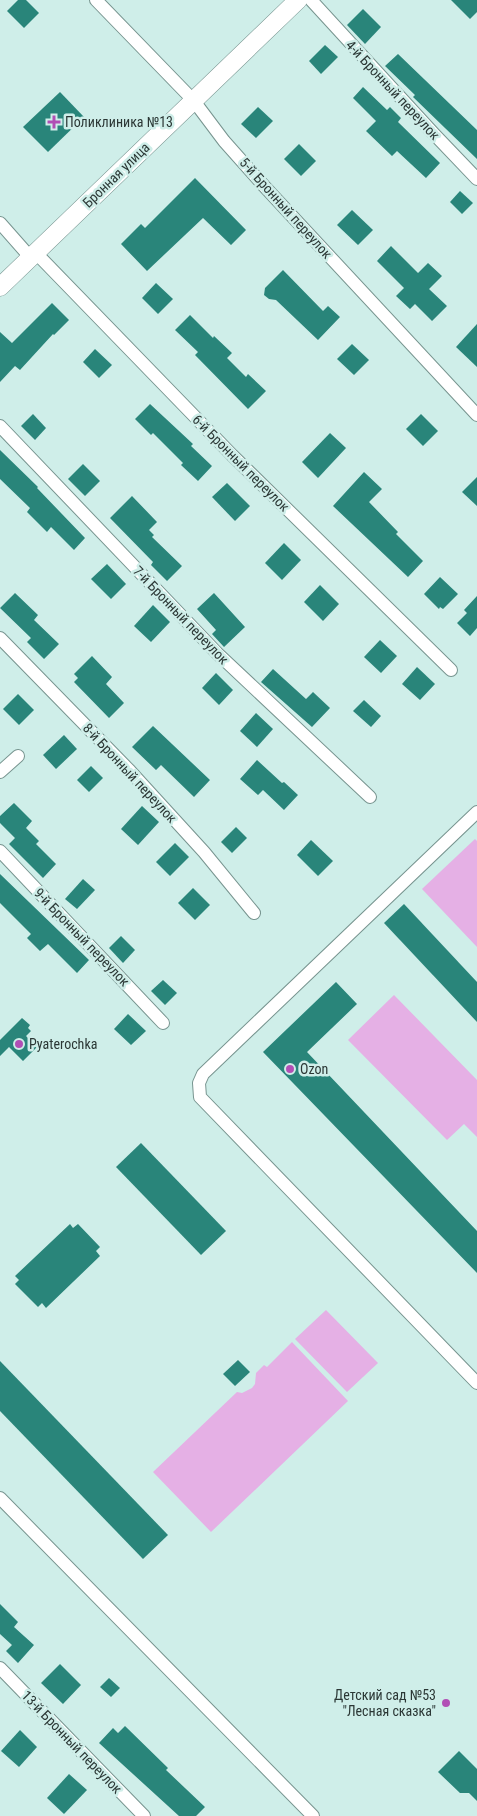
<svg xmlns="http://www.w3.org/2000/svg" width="477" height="1816" viewBox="0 0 477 1816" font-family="'Roboto Condensed',sans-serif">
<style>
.green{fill:#e5b0e5}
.building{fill:#29857a}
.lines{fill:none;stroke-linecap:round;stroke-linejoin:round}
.street-casing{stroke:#77948f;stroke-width:14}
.secondary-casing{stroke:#77948f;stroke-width:19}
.street{stroke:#fff;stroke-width:12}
.secondary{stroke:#fff;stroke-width:18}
.poi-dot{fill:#b14fb5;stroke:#cfeee9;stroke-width:2}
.labels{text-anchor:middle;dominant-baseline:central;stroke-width:5;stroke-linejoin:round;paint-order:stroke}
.street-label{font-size:14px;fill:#2b3735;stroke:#cfeee9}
.poi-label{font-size:14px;fill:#2b3735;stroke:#cfeee9;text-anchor:start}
</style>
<rect width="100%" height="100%" fill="#cfeee9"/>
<g class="green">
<polygon points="475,839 477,841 477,947 422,889"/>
<polygon points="394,995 477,1080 477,1137 464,1124 447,1140 348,1040"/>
<polygon points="326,1310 378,1363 347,1392 295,1339"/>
<polygon points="292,1342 348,1401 211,1532 153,1472 237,1392 242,1393 252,1388 255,1384 256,1373 264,1365 267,1367"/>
</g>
<g class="building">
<polygon points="18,0 26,0 39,13 24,28 7,11"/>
<polygon points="451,0 477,0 477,12 470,19"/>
<polygon points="363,9 381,27 365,44 347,25"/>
<polygon points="325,45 338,57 321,74 309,61"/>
<polygon points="398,54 477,130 477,159 413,97 415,95 385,66"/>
<polygon points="363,87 387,110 390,107 401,118 398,122 440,163 426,178 397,151 392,156 366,131 376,121 353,98"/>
<polygon points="60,92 84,117 48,152 23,127"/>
<polygon points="258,107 273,121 256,138 241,124"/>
<polygon points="299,144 316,161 301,176 284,159"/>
<polygon points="195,178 246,230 231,245 203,218 147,271 121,244 141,224 145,228"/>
<polygon points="460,191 473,203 462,214 450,202"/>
<polygon points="352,210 373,230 358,245 337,225"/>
<polygon points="391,246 418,273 428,263 442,276 429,289 447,306 432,321 415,304 410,309 396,296 404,288 377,261"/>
<polygon points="283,270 323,311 328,306 340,317 318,340 276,300 269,299 264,295 265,288"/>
<polygon points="156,283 173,299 158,314 142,298"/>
<polygon points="52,303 69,320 54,335 53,334 20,370 15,366 0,382 0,332 12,343"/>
<polygon points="190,315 213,338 214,336 232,353 227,358 246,377 248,374 266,391 248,409 195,355 198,352 175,330"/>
<polygon points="477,324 477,367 456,347"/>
<polygon points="352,344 369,360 354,375 337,359"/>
<polygon points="95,349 112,365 99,378 83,362"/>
<polygon points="150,404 193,444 191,446 212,466 198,481 181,465 183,463 153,433 151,435 135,419"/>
<polygon points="33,414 46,428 35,440 21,426"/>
<polygon points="421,414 438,431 423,446 406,429"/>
<polygon points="330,433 346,448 318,478 302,462"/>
<polygon points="0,450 38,487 37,488 85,538 74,550 51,527 47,532 27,512 30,508 0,479"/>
<polygon points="83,464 100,481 85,496 68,479"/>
<polygon points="364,472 382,489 369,502 398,532 396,534 423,561 408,577 333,506"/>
<polygon points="477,477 477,506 462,492"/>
<polygon points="227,483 250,506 235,521 212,497"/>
<polygon points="132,496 157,522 149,530 154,535 152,537 182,566 167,581 151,565 153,562 110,518"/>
<polygon points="284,543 301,560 282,580 265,563"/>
<polygon points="107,564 126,584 111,599 91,579"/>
<polygon points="440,577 458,594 443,609 440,607 439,609 424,594"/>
<polygon points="320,585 339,604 323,621 304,602"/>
<polygon points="15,593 38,615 34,620 59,644 44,659 27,642 31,638 0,608"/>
<polygon points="214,593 245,627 224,647 212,634 216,630 197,609"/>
<polygon points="477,596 477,628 470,636 457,623 467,613 464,610"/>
<polygon points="153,605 170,622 151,642 134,626"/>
<polygon points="380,640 397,656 381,673 364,657"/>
<polygon points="92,656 112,677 106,684 124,703 109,718 74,682 78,678 74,674"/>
<polygon points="417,667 435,684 420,700 402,684"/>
<polygon points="273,669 306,699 313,692 330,708 312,727 261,682"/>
<polygon points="216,673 233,690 219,705 202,688"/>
<polygon points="18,694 34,710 19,725 3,709"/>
<polygon points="364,700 381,716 371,727 353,711"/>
<polygon points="256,713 273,729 257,747 240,731"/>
<polygon points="153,726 210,780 194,797 161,765 156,770 132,747"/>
<polygon points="64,735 77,749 56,769 43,755"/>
<polygon points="257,760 282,783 284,782 298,795 284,810 263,790 258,795 240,779"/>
<polygon points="91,766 103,778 89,792 77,780"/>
<polygon points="14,803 32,821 26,828 39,841 36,844 56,864 43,878 9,844 15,838 0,823 0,816"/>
<polygon points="142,806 159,822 138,845 121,829"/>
<polygon points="236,827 247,838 232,853 221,842"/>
<polygon points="311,840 333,861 318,876 297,855"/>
<polygon points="175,843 189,857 170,876 156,862"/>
<polygon points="0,874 89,960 77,973 48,944 40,951 27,938 31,934 0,903"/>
<polygon points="83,879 95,890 77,909 65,899"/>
<polygon points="193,888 210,905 195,920 178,903"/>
<polygon points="404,904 477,982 477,1022 384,923"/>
<polygon points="121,936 135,950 123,963 109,948"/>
<polygon points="163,980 177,993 165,1005 151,991"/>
<polygon points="336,982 357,1004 307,1052 477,1231 477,1273 263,1052"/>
<polygon points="128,1014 146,1031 131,1045 114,1029"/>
<polygon points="22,1018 30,1025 28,1028 31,1031 26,1036 37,1047 23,1061 9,1047 0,1056 0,1040"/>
<polygon points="141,1143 226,1231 201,1255 116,1167"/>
<polygon points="70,1224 73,1228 78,1224 100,1247 96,1251 100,1256 46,1308 42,1303 38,1307 15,1284 19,1280 15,1276"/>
<polygon points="238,1360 250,1372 235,1386 223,1374"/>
<polygon points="0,1361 168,1535 143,1559 0,1411"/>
<polygon points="0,1604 18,1622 14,1627 34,1645 18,1663 6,1651 12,1645 0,1634"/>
<polygon points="60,1664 81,1685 63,1704 41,1683"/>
<polygon points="109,1678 120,1688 111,1697 100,1687"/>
<polygon points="125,1726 168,1768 166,1770 205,1807 196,1816 179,1816 99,1743 113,1728 118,1733"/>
<polygon points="20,1730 37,1747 19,1767 1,1751"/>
<polygon points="459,1751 477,1769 477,1801 469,1793 460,1793 438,1772"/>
<polygon points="69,1774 87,1790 64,1814 47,1798"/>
</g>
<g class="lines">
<defs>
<g id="street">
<polyline points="96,0 194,101 224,141 264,186 477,415"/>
<polyline points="311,0 434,134 477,179"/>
<polyline points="0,223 30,257"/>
<polyline points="35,252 232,455 451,670"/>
<polyline points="0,426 217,653 370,797"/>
<polyline points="0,638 130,771 204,852 254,913"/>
<polyline points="0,772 18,756"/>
<polyline points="477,812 203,1074 199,1083 200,1097 477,1383"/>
<polyline points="0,851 163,1023"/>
<polyline points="0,1498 313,1816"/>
<polyline points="0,1668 144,1816"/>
</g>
<polyline id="secondary" points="0,287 298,0"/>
</defs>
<use href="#street" class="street-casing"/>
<use href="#secondary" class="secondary-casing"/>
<use href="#street" class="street"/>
<use href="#secondary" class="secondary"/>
</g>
<g class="poi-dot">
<path d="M51.5 114.5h5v5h5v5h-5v5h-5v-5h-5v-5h5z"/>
<circle cx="19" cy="1044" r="5"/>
<circle cx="290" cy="1069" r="5"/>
<circle cx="446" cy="1703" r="5"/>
</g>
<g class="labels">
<g class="street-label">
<text transform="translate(393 90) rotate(47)">4-й Бронный переулок</text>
<text transform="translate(116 175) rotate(-44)">Бронная улица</text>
<text transform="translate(286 208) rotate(48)">5-й Бронный переулок</text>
<text transform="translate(241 463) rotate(45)">6-й Бронный переулок</text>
<text transform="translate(181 615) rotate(46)">7-й Бронный переулок</text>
<text transform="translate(130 773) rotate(47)">8-й Бронный переулок</text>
<text transform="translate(82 937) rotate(46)">9-й Бронный переулок</text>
<text transform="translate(72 1742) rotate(46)">13-й Бронный переулок</text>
</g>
<g class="poi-label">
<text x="65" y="122">Поликлиника №13</text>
<text x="29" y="1044">Pyaterochka</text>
<text x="300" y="1069">Ozon</text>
<text x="436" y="1695" text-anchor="end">Детский сад №53<tspan x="436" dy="16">"Лесная сказка"</tspan></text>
</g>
</g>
</svg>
